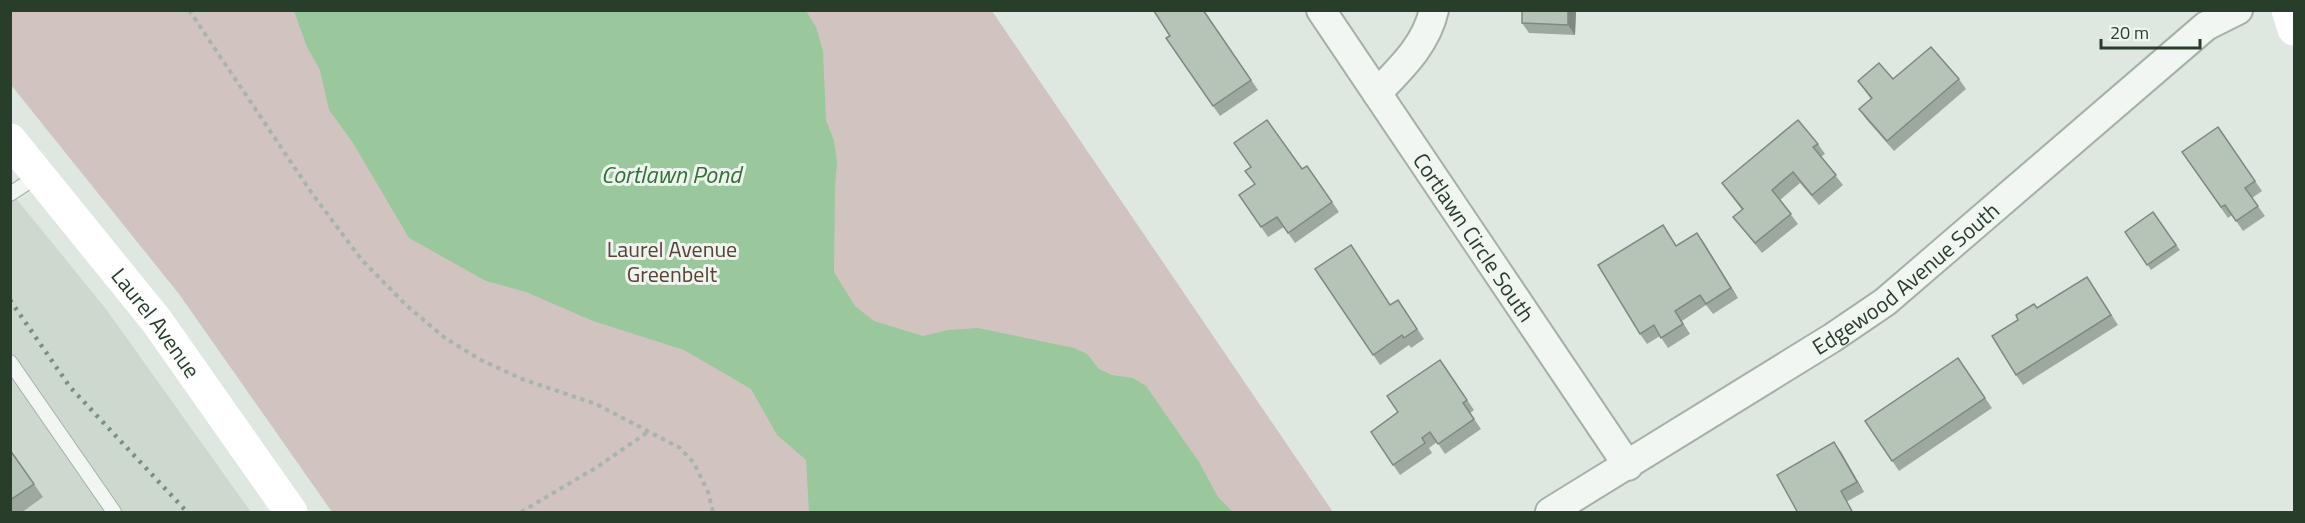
<svg xmlns="http://www.w3.org/2000/svg" width="2305" height="523" viewBox="0 0 2305 523" font-family="'Titillium Web',sans-serif">
<style>
.built{fill:#cdd9ce}
.green{fill:#d1c4c0}
.water{fill:#9bc79c}
.lines{fill:none;stroke-linecap:round;stroke-linejoin:round}
.lane-casing{stroke:#a4b2a6;stroke-width:16}
.street-casing{stroke:#a4b2a6;stroke-width:32}
.path{stroke:#a9b4aa;stroke-width:4;stroke-dasharray:4.5 4.5;stroke-linecap:butt}
.lane{stroke:#f1f6f2;stroke-width:14}
.street{stroke:#f1f6f2;stroke-width:28}
.secondary{stroke:#fff;stroke-width:33}
.rail{stroke:#79917c;stroke-width:4.5;stroke-dasharray:3 6;stroke-linecap:butt}
.wall{fill:#9da99e}
.shaded-wall{fill:#7f8981}
.building{fill:#b6c4b8;stroke:#7f8981;stroke-width:1.5}
.labels{text-anchor:middle;dominant-baseline:central;stroke-width:6;stroke-linejoin:round;paint-order:stroke}
.street-label{font-size:22px;fill:#283e2b;stroke:#eef5ef}
.park-label{font-size:22px;fill:#594136;stroke:#eef5ef}
.water-label{font-size:24px;font-style:italic;fill:#347037;stroke:#eef5ef}
</style>
<rect width="100%" height="100%" fill="#dfe8e0"/>
<polygon class="built" points="10,191 106,309 251,512 11,512"/>
<polygon class="green" points="11,11 992,11 1333,512 332,512 179,294 11,85"/>
<polygon class="water" points="294,11 806,11 816,27 823,51 826,120 834,141 837,162 835,189 834,272 855,306 874,321 923,336 948,330 978,328 1074,348 1087,354 1099,369 1112,375 1133,378 1146,386 1199,462 1218,497 1233,512 809,512 806,460 777,435 751,389 684,350 593,321 526,292 486,281 409,238 353,143 329,110 320,70 307,47"/>
<g class="lines">
<defs>
<g id="lane">
<polyline points="10,194 39,175"/>
<polyline points="10,362 114,512"/>
</g>
<g id="street">
<path id="s1" d="M1321 10 1628 466"/>
<path d="M1377 93C1401 68 1426 45 1434 10"/>
<path id="s2" d="M1550 512 1832 338 1885 302 2206 26 2238 10"/>
</g>
</defs>
<use href="#lane" class="lane-casing"/>
<use href="#street" class="street-casing"/>
<g class="path">
<polyline points="189,10 311,192 361,259 406,305 445,338 481,360 522,379 596,404 680,448 694,463 708,492 713,512"/>
<polyline points="521,512 597,467 648,432"/>
</g>
<use href="#lane" class="lane"/>
<use href="#street" class="street"/>
<g class="secondary">
<polyline points="2288,10 2294,29"/>
<path id="s3" d="M10 140 156 320 291 512"/>
</g>
<polyline class="rail" points="10,300 70,387 187,512"/>
</g>
<g class="wall">
<polygon points="1204,10 1258,90 1220,116 1166,38"/>
<polygon points="1576,10 1575,35 1529,33 1522,23"/>
<polygon points="1893,79 1959,79 1966,89 1894,151 1866,119 1859,109 1871,99 1858,81"/>
<polygon points="2218,127 2262,191 2252,198 2265,216 2243,231 2232,215 2228,218 2182,152"/>
<polygon points="1818,144 1825,154 1821,157 1843,185 1819,205 1800,183 1780,200 1798,224 1762,253 1733,217 1742,210 1722,183"/>
<polygon points="1307,166 1339,212 1295,243 1284,227 1268,237 1239,195 1255,184 1251,167 1302,169"/>
<polygon points="2153,212 2180,250 2151,270 2125,232"/>
<polygon points="1704,243 1738,298 1713,314 1706,305 1682,321 1690,334 1668,348 1660,336 1647,344 1640,334 1677,245"/>
<polygon points="1315,269 1390,305 1398,300 1424,339 1411,348 1409,345 1380,365"/>
<polygon points="2094,287 2118,325 2023,385 2016,375 2037,308"/>
<polygon points="1958,358 1992,408 1899,471 1865,421"/>
<polygon points="1440,360 1474,410 1470,413 1481,429 1445,454 1437,442 1429,448 1432,453 1400,475 1371,432 1398,412"/>
<polygon points="10,450 43,497 21,513 10,513"/>
<polygon points="1841,452 1864,492 1848,501 1798,513"/>
</g>
<g class="shaded-wall">
<polygon points="1568,10 1576,10 1575,35 1568,25"/>
<polygon points="1697,233 1704,243 1738,298 1731,288"/>
<polygon points="1834,442 1841,452 1864,492 1857,482"/>
</g>
<g class="building">
<polygon points="1155,10 1203,10 1251,80 1213,106 1166,38 1170,36 1154,11"/>
<polygon points="1522,10 1568,10 1568,25 1522,23"/>
<polygon points="1931,47 1959,79 1887,141 1859,109 1872,98 1858,81 1879,63 1893,79"/>
<polygon points="1267,120 1302,169 1307,166 1332,202 1288,233 1277,217 1261,227 1239,195 1255,184 1245,171 1251,167 1234,143"/>
<polygon points="1798,120 1818,144 1813,147 1836,175 1812,195 1793,172 1772,190 1791,214 1755,243 1733,217 1743,209 1722,183"/>
<polygon points="2218,127 2255,181 2245,188 2258,206 2236,221 2225,205 2221,207 2182,152"/>
<polygon points="2153,212 2176,245 2147,265 2125,232"/>
<polygon points="1663,225 1676,246 1697,233 1731,288 1706,304 1700,295 1675,311 1683,324 1661,338 1654,325 1640,334 1598,265"/>
<polygon points="1351,245 1390,305 1398,300 1417,329 1404,338 1402,335 1373,355 1315,269"/>
<polygon points="2087,277 2111,315 2016,375 1992,336 2018,320 2016,315 2034,304 2037,308"/>
<polygon points="1958,358 1985,398 1892,461 1865,421"/>
<polygon points="1440,360 1467,400 1463,403 1474,419 1438,444 1430,432 1422,438 1425,443 1393,465 1371,432 1398,412 1387,396"/>
<polygon points="1834,442 1857,482 1841,491 1853,513 1798,513 1777,475"/>
<polygon points="10,450 34,484 10,500"/>
</g>
<g class="labels">
<g class="street-label">
<text stroke="none"><textPath href="#s1" startOffset="274">Cortlawn Circle South</textPath></text>
<text stroke="none"><textPath href="#s2" startOffset="426">Edgewood Avenue South</textPath></text>
<text stroke="none"><textPath href="#s3" startOffset="234">Laurel Avenue</textPath></text>
</g>
<g class="park-label">
<text x="672" y="249">Laurel Avenue<tspan x="672" dy="25">Greenbelt</tspan></text>
</g>
<g class="water-label">
<text x="671" y="174">Cortlawn Pond</text>
</g>
</g>
<rect width="2305" height="523" fill="none" stroke="#283e2b" stroke-width="24"/>
<path d="M2101 39v9h99v-9" fill="none" stroke="#283e2b" stroke-width="3"/>
<text x="2110" y="39" font-size="18" fill="#283e2b" stroke="#eef5ef" stroke-width="4.5" paint-order="stroke">20 m</text>
</svg>
